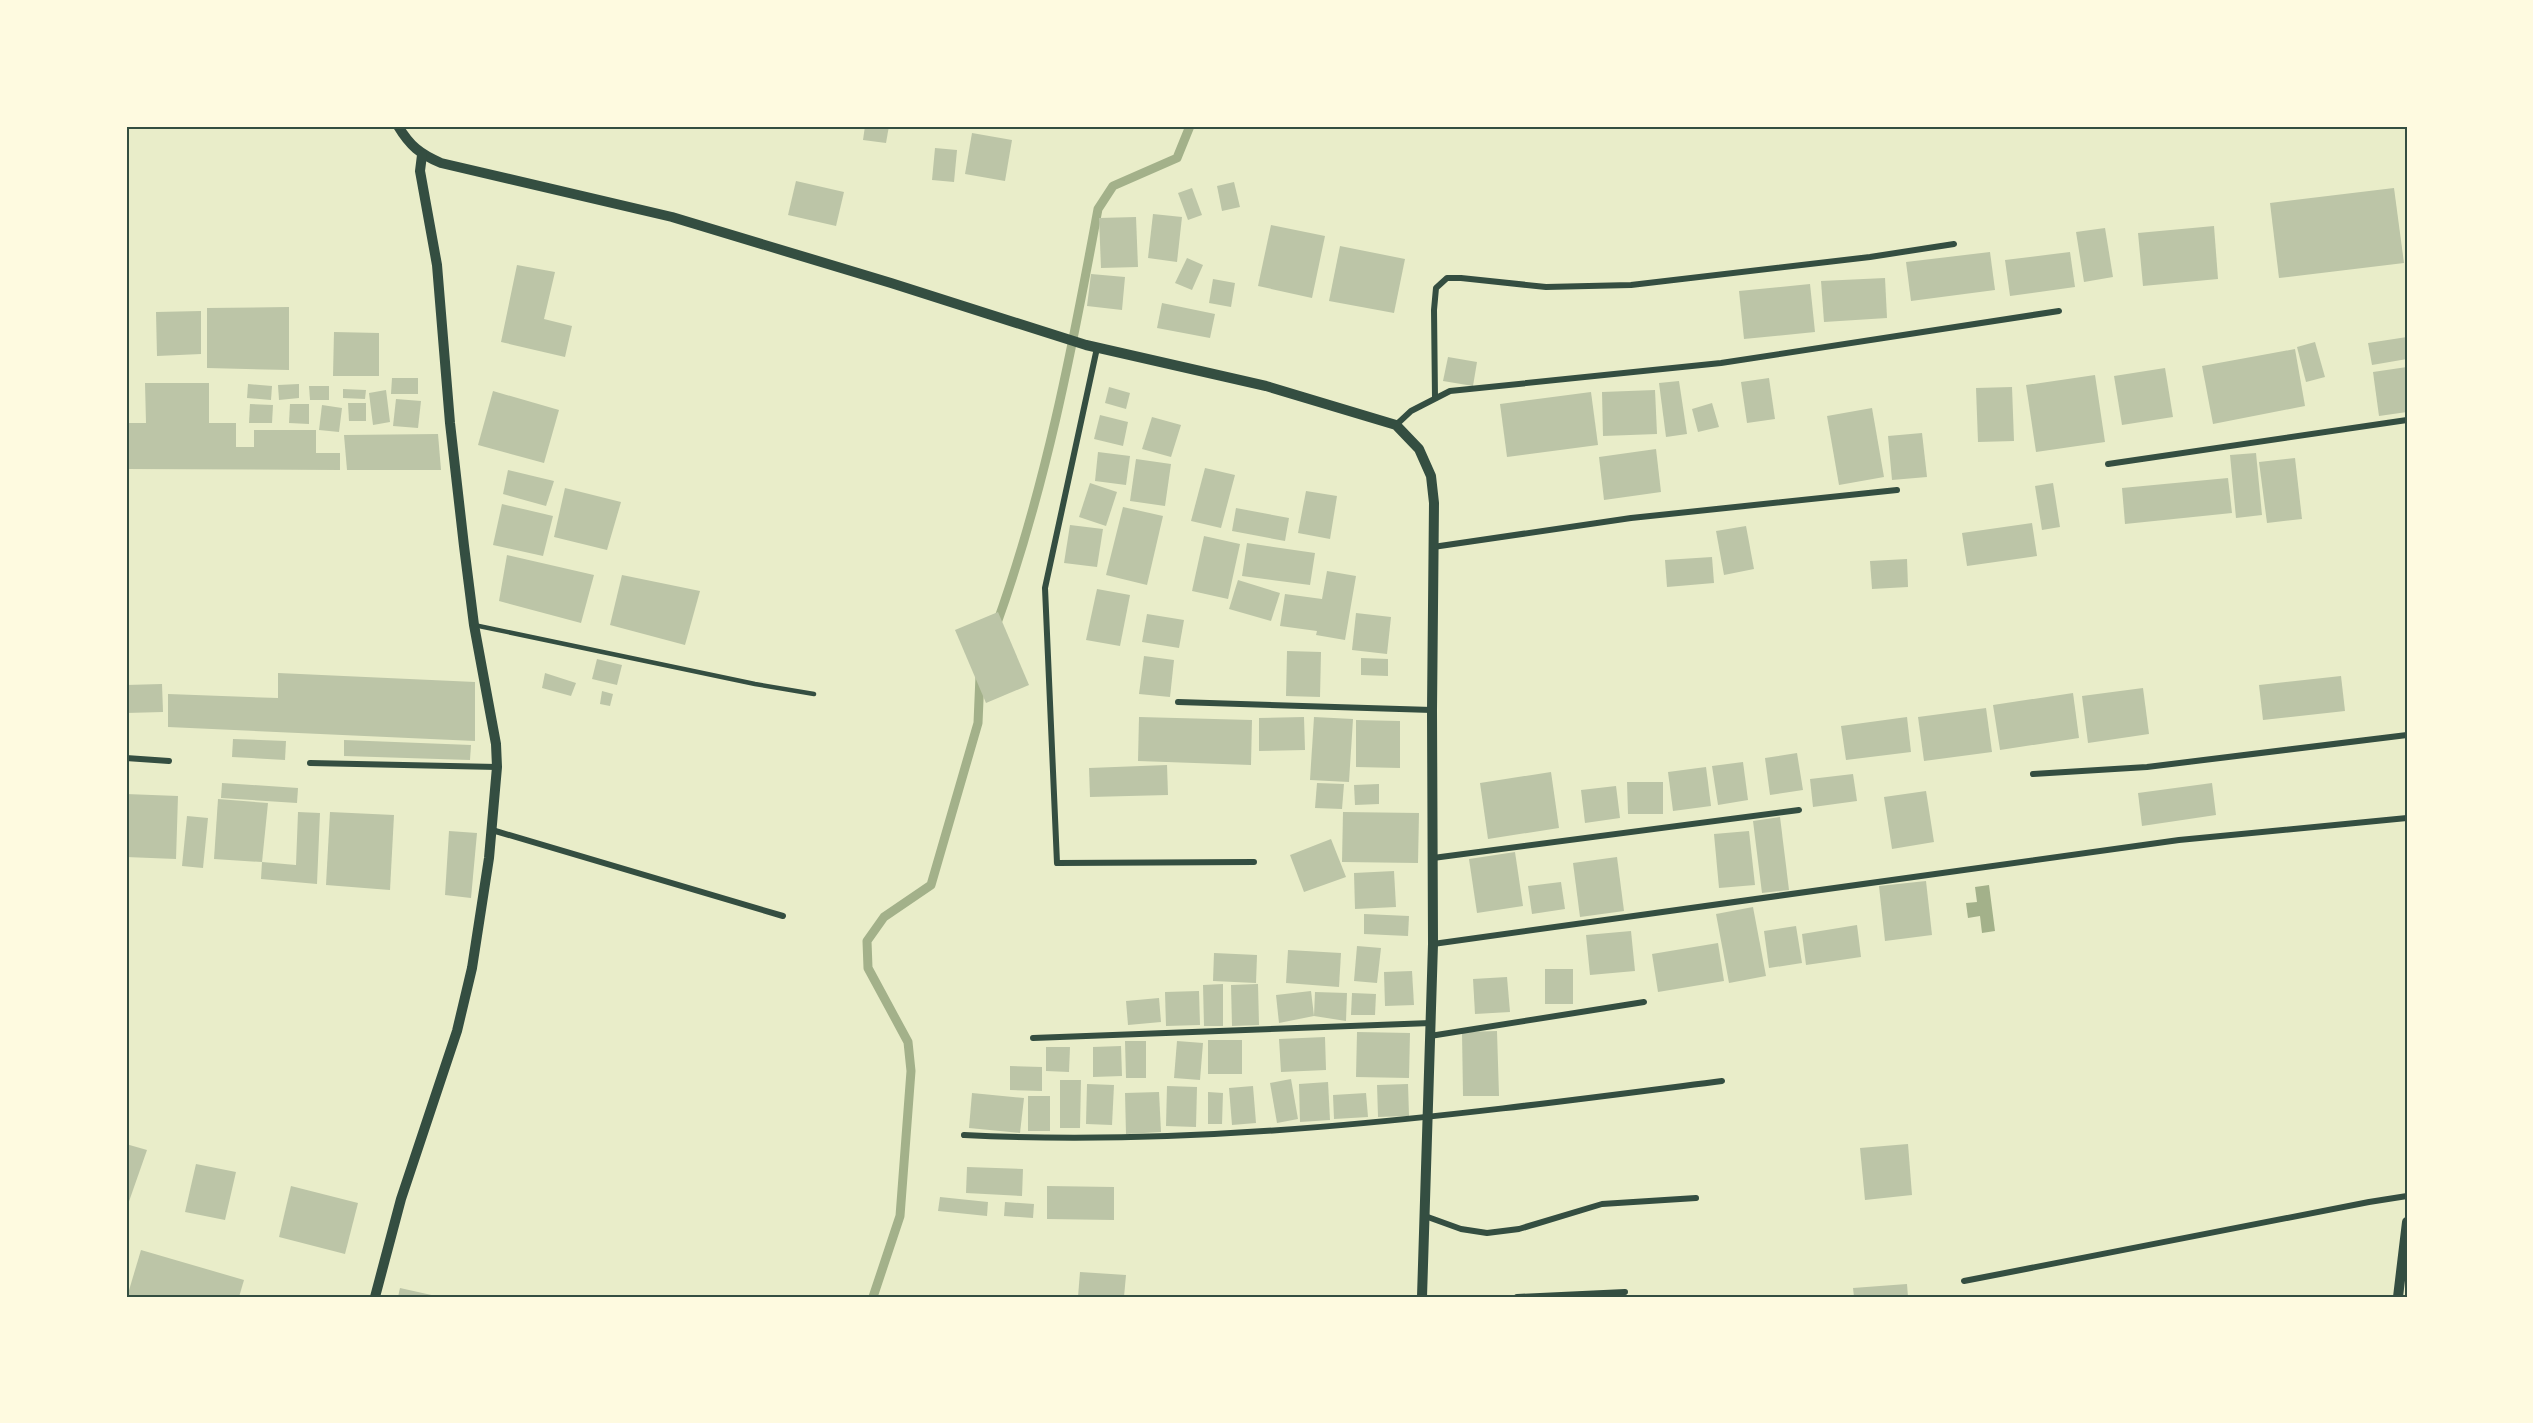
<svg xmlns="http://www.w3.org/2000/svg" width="2533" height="1423" viewBox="0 0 2533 1423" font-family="Signika,sans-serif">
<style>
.water{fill:#a3b18a}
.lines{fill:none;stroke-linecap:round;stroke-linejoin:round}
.stream{stroke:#a3b18a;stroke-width:9}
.building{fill:#bcc5a7}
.service{stroke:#344e41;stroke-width:4.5}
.minor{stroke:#344e41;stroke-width:6}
.tertiary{stroke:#344e41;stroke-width:10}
.neatline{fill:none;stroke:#344e41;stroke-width:2}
</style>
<rect width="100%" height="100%" fill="#e9edc9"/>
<polygon class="water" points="1989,885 1995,931 1982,933 1980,916 1968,918 1966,903 1977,902 1975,887"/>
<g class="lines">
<g class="stream">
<path d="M996 626C1045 490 1072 350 1098 209L1113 186 1177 158 1190 126"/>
<polyline points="873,1297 900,1216 911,1071 908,1042 868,968 867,941 884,917 931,885 978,723 980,676"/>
</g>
</g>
<g class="building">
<polygon points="865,126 889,126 886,143 863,140"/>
<polygon points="972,133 1012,140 1005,181 965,174"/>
<polygon points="935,148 957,150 954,182 932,180"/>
<polygon points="796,181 844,192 836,226 788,215"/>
<polygon points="1234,182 1240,207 1222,211 1217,186"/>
<polygon points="1192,188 1202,215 1188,220 1178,193"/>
<polygon points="2394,188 2404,263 2279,278 2270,203"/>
<polygon points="1153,214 1182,217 1177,262 1148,258"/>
<polygon points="1136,217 1138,267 1101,268 1099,218"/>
<polygon points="1271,225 1325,236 1312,298 1258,286"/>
<polygon points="2214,226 2218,279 2143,286 2138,233"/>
<polygon points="2105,228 2113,277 2084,282 2076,232"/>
<polygon points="1340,246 1405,259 1394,313 1329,301"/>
<polygon points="1990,252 1995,290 1911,301 1906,262"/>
<polygon points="2070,252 2075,287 2010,296 2005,260"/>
<polygon points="1187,258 1203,265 1192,290 1175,283"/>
<polygon points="517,265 555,272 544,319 572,326 565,357 501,342"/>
<polygon points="1091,274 1125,277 1122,310 1087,306"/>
<polygon points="1885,278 1887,318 1824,322 1821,281"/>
<polygon points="1213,279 1235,283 1231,307 1209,303"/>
<polygon points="1810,284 1815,332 1744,339 1739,291"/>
<polygon points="1162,303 1215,314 1210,338 1157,328"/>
<polygon points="289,307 289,370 207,368 207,308"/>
<polygon points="201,311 201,354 157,356 156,312"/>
<polygon points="334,332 379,333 379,376 333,376"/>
<polygon points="2407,337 2407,359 2372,365 2368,343"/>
<polygon points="2315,342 2325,377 2306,382 2297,347"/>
<polygon points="2295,349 2305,406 2213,424 2202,366"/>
<polygon points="1448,357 1477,362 1473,386 1443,381"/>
<polygon points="2407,367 2407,412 2379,416 2373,372"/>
<polygon points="2165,368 2173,417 2122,425 2114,376"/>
<polygon points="2095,375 2105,442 2036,452 2026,385"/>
<polygon points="392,378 418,378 418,394 391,394"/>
<polygon points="1769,378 1775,419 1747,423 1741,382"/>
<polygon points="1679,381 1687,434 1666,437 1659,383"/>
<polygon points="145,383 209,383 209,423 236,423 236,447 254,447 254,430 316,430 316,453 340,453 340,470 126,469 126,423 146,423"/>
<polygon points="248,384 272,386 271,400 247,398"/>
<polygon points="299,384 299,398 279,400 278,385"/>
<polygon points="309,386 329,386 329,400 310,400"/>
<polygon points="1109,387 1130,393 1126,409 1105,403"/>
<polygon points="2012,387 2014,441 1978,442 1976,388"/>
<polygon points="343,389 366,390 365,399 343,398"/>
<polygon points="386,390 390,422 373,425 369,393"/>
<polygon points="1655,390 1657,434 1603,436 1602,392"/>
<polygon points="493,391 559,410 544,463 478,445"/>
<polygon points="1591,392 1598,445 1507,457 1500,404"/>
<polygon points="396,399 421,401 418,428 393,426"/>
<polygon points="348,403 366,403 366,421 349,421"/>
<polygon points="1712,403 1719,427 1698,432 1692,409"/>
<polygon points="250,404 273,405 272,423 249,423"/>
<polygon points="290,404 309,404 309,424 289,423"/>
<polygon points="322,405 342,408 339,432 319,430"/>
<polygon points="1872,408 1884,477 1839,485 1827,416"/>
<polygon points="1100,415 1128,422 1123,446 1094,439"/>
<polygon points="1152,417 1181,425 1171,457 1142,449"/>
<polygon points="1922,433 1927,477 1892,480 1888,436"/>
<polygon points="438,434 441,470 347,470 344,435"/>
<polygon points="1656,449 1661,492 1604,500 1599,457"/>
<polygon points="1098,452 1130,456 1126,485 1095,481"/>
<polygon points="2256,453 2262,515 2236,518 2230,455"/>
<polygon points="2295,458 2302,519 2267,523 2259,462"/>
<polygon points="1136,459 1171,464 1165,506 1130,501"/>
<polygon points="1205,468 1235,475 1221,528 1191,521"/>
<polygon points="508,470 554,481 546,506 503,494"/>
<polygon points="2228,478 2232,513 2125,524 2122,488"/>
<polygon points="1090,483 1117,492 1106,526 1079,517"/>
<polygon points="2053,483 2060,527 2042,530 2035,486"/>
<polygon points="565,488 621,502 607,550 554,537"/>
<polygon points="1306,491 1337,496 1330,539 1298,533"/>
<polygon points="502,504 553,516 543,556 493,545"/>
<polygon points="1123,507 1163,516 1147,585 1106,575"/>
<polygon points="1236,508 1289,518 1285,541 1232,531"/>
<polygon points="2032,523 2037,556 1967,566 1962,533"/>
<polygon points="1070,525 1103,529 1097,567 1064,563"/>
<polygon points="1746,526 1754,569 1724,575 1716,531"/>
<polygon points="1204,536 1240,544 1228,599 1192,591"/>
<polygon points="1247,543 1315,553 1310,585 1242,576"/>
<polygon points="507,555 594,575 581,623 499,601"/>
<polygon points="1712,557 1714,583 1667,587 1665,560"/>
<polygon points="1907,559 1908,587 1872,589 1870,561"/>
<polygon points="1327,571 1356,576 1345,640 1316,635 1317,631 1280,626 1285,594 1322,599"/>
<polygon points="622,575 700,591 685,645 610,625"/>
<polygon points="1238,580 1280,593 1271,621 1229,609"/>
<polygon points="1097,589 1130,595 1120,646 1086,640"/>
<polygon points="998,612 1029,685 986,703 955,630"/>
<polygon points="1356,613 1391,617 1387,654 1352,650"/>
<polygon points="1147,614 1184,620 1179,648 1142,642"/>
<polygon points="1287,651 1321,652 1320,697 1286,696"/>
<polygon points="1144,656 1174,660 1170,697 1139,694"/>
<polygon points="1361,658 1388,659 1388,676 1361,675"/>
<polygon points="597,659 622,665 617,685 592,679"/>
<polygon points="278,673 475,682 475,741 168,727 168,694 278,698"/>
<polygon points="545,673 576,683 571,696 542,688"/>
<polygon points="2341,676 2345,711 2263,720 2259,685"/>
<polygon points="162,684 163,712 126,713 126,685"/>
<polygon points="2143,688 2149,734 2088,743 2082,696"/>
<polygon points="602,691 613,694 610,706 600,704"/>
<polygon points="2073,693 2079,738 2000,750 1993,705"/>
<polygon points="1986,708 1992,752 1924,761 1918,717"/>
<polygon points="1139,717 1252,720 1251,765 1138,761"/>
<polygon points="1304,717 1305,750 1259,751 1259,718"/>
<polygon points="1314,717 1353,719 1349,782 1310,780"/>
<polygon points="1907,717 1911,752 1846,760 1841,726"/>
<polygon points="1356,720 1400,721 1400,768 1356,767"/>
<polygon points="233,739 286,741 285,760 232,757"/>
<polygon points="344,740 471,745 470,760 344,756"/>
<polygon points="1797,753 1803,790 1770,795 1765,758"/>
<polygon points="1743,762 1748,800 1718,805 1712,766"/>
<polygon points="1167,765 1168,795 1090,797 1089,768"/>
<polygon points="1706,767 1711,806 1673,811 1668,772"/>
<polygon points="1551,772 1559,828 1488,839 1480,783"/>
<polygon points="1853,774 1857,801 1813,807 1810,779"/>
<polygon points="1627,782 1663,782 1663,814 1628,814"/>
<polygon points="222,783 298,788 297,803 221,798"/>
<polygon points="1317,783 1344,784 1342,809 1315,808"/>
<polygon points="2212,783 2216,815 2142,826 2138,793"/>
<polygon points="1379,784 1379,804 1355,805 1354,785"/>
<polygon points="1616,786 1620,818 1585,823 1581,790"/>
<polygon points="1926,791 1934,842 1892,849 1884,797"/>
<polygon points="126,794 178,796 176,859 126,857"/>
<polygon points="218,799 268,803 262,862 214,859"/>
<polygon points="298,812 320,813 317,884 261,879 262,862 296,865"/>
<polygon points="330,812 394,815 390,890 326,885"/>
<polygon points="1343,812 1419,813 1418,863 1342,862"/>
<polygon points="187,816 208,818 203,868 182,866"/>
<polygon points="1780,817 1789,890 1762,893 1753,821"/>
<polygon points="449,831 477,833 471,898 445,895"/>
<polygon points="1749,831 1755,885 1719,888 1714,834"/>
<polygon points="1331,839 1346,877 1304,892 1290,855"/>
<polygon points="1515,852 1523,906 1477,913 1469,859"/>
<polygon points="1617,857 1624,911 1580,917 1573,863"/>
<polygon points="1394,871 1396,907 1355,909 1354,873"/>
<polygon points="1926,881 1932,935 1885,941 1879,886"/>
<polygon points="1561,882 1565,909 1532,914 1528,886"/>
<polygon points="1753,907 1766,976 1729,983 1716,914"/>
<polygon points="1364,914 1409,916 1408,936 1364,934"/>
<polygon points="1857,925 1861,957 1806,965 1802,934"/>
<polygon points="1796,926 1802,963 1769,968 1764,931"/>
<polygon points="1631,931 1635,971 1590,975 1586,935"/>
<polygon points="1718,943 1724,981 1658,992 1652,954"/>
<polygon points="1357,946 1381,948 1377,983 1354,981"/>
<polygon points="1288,950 1341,953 1339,987 1286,983"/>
<polygon points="1214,953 1257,955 1256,983 1213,981"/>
<rect x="1545" y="969" width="28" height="35"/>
<polygon points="1412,971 1414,1005 1385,1006 1384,972"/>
<polygon points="1507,977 1510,1012 1475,1014 1473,979"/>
<polygon points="1223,984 1223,1026 1204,1026 1203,985"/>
<polygon points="1258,984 1259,1025 1232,1026 1231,985"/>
<polygon points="1199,991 1200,1025 1166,1026 1165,992"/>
<polygon points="1311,991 1314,1016 1279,1023 1276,995"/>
<polygon points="1315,992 1347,993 1346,1021 1314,1016"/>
<polygon points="1352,993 1376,994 1375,1015 1351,1015"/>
<polygon points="1159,998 1161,1022 1128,1025 1126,1001"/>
<polygon points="1497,1031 1499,1096 1463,1096 1462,1032"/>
<polygon points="1357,1032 1410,1033 1409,1078 1356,1077"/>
<polygon points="1325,1037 1326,1070 1281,1072 1279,1039"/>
<rect x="1208" y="1040" width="34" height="34"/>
<polygon points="1125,1041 1146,1041 1146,1078 1126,1078"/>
<polygon points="1177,1041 1203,1043 1200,1080 1174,1078"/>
<polygon points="1121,1046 1122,1076 1093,1077 1093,1047"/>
<polygon points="1046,1047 1070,1047 1069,1072 1046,1071"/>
<polygon points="1010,1066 1042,1067 1042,1091 1010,1090"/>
<polygon points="1291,1079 1298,1119 1277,1123 1270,1083"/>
<polygon points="1060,1080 1081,1080 1080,1128 1060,1128"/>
<polygon points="1328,1082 1330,1120 1300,1122 1299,1084"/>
<polygon points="1087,1084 1114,1085 1112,1125 1086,1124"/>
<polygon points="1408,1084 1409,1116 1378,1117 1377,1085"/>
<polygon points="1167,1086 1197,1087 1196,1127 1166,1126"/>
<polygon points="1253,1086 1256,1123 1232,1125 1229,1088"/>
<polygon points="1159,1092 1161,1132 1126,1134 1125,1093"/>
<polygon points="1208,1092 1223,1093 1222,1124 1208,1124"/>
<polygon points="972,1093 1024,1098 1020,1133 969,1128"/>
<polygon points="1366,1093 1368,1117 1334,1119 1333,1095"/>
<rect x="1028" y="1096" width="22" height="35"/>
<polygon points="126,1144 147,1150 126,1210"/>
<polygon points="1908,1144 1912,1195 1865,1200 1860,1148"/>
<polygon points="196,1164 236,1172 225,1220 185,1212"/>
<polygon points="967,1167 1023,1169 1022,1196 966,1193"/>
<polygon points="291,1186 358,1203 345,1254 279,1237"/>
<polygon points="1047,1186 1114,1187 1114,1220 1047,1219"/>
<polygon points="940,1197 988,1202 987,1216 938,1211"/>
<polygon points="1005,1202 1034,1204 1033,1218 1004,1216"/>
<polygon points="141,1250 244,1280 239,1297 127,1297"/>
<polygon points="1080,1272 1126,1275 1124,1297 1078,1297"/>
<polygon points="1907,1284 1908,1297 1854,1297 1853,1288"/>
<polygon points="400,1288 436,1296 436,1297 398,1297"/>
</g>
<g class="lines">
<polyline class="service" points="474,625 755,684 814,694"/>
<g class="minor">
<polyline points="1097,348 1045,588 1057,863 1254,862"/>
<polyline points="1435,398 1434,310 1436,288 1447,278 1461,278 1546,287 1631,285 1870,257 1954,244"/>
<polyline points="1396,425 1411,411 1450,391 1721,363 2059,311"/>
<polyline points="2108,464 2407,420"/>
<polyline points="1433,547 1631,518 1897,490"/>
<polyline points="1178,702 1432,710"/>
<polyline points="126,758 169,761"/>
<polyline points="310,763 497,767"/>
<polyline points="2033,774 2147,767 2407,735"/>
<polyline points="492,830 783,916"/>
<polyline points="1433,858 1799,810"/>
<polyline points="1433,944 2179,840 2407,818"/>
<polyline points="1430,1036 1644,1002"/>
<polyline points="1033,1038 1431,1023"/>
<path d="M964 1135C1218 1148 1471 1113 1722 1081"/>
<polyline points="1425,1216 1461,1229 1487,1233 1519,1229 1602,1204 1696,1198"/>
<polyline points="1964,1281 2369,1202 2407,1196"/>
<polyline points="1517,1297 1625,1292"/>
</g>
<g class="tertiary">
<path d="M398 126C410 146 420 154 441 163L672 217 891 283 1086 345 1266 386 1396 425 1419 449 1431 476 1434 503 1432 710 1433 944 1422 1297"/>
<polyline points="375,1297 401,1199 457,1031 472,968 489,858 497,767 496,744 474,625 464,546 450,423 437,265 420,171 422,155"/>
<polyline points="2398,1297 2407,1222"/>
</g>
</g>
<rect width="2533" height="1423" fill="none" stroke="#fefae0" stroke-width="255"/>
<rect x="128" y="128" width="2278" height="1168" class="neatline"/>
</svg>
